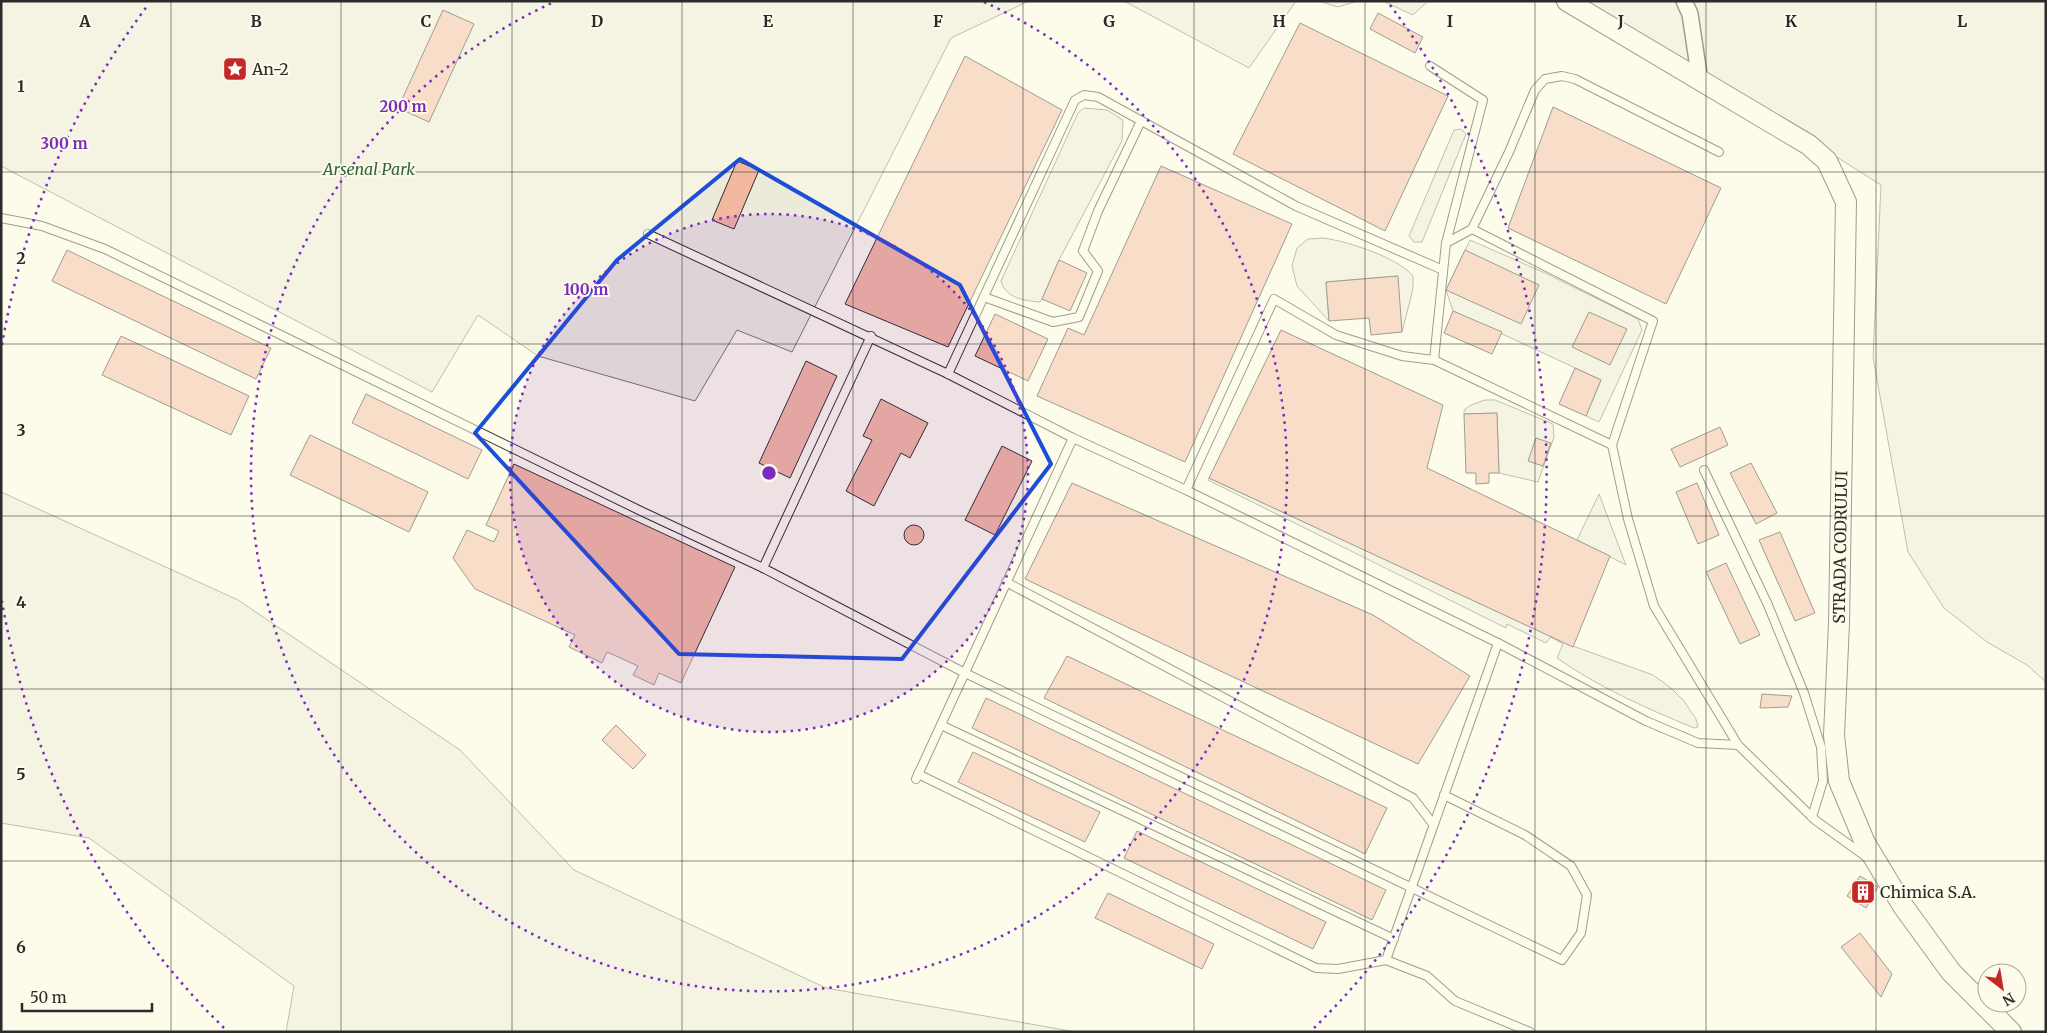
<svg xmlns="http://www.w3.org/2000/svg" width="2047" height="1033" viewBox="0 0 2047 1033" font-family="Merriweather,serif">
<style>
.green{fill:#ecebdb;stroke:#74746e}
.parking{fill:#eceadb;stroke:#74746e}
.building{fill:#f2b8a0;stroke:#2b2b2b}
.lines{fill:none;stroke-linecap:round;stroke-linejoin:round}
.service-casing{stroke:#2b2b2b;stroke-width:10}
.minor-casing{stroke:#2b2b2b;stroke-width:18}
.tertiary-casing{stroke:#2b2b2b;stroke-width:22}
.service{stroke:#fdfbea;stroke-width:8}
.minor{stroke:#fdfbea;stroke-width:15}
.tertiary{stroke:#fdfbea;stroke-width:20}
.marked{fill:none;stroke:#1d4ed8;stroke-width:4;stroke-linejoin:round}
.grid{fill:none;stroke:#2b2b2b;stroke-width:1;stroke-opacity:0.55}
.ring{fill:none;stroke:#7b2cbf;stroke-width:2.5;stroke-dasharray:2.5 5}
.labels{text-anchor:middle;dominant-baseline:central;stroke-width:4;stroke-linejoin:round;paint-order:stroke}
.poi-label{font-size:16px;fill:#2b2b2b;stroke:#fdfbea;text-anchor:start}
.park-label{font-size:16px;font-style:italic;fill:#34623c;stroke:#fdfbea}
.street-label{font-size:16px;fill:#2b2b2b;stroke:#fdfbea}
.grid-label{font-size:16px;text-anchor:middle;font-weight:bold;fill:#2b2b2b;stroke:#fdfbea;stroke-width:4;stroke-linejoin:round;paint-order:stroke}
.centre{fill:#7b2cbf;stroke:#fdfbea;stroke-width:2.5}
.ring-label{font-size:15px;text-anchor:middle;font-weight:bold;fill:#7b2cbf;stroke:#fdfbea;stroke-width:4;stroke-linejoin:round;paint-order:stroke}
</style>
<rect width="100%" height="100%" fill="#fdfbea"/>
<g class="green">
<polygon points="1,1 1029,1 951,38 792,352 737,330 695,401 538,356 478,315 432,392 1,166"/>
<polygon points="1124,1 1296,1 1249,68"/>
<polygon points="1319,1 1357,1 1338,7"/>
<polygon points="1552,1 2046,1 2046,682 2027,665 1987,642 1944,608 1908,552 1873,357 1881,185 1748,101 1631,35"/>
<path d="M1084 108 1107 110 1123 120 1122 141 1059 260 1042 299 1040 302C1025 301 1005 298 1001 281L1078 113Z"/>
<polygon points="1461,129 1466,134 1422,242 1414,242 1409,236 1454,130"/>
<path d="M1324 238C1349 242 1397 257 1413 276V289L1402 332 1397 276 1326 282 1329 321 1297 286 1292 266 1297 248 1308 239Z"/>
<polygon points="1470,240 1545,273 1638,319 1642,330 1599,422 1586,416 1601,380 1453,311 1446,290"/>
<polygon points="1485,400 1495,400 1553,424 1554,437 1538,482 1499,473 1497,413 1464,414 1464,410 1471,405"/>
<path d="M1209 478 1573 646 1653 675 1671 688 1684 701 1696 719 1698 727 1694 728C1646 708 1600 688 1557 658L1563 644 1551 637 1546 643 1507 624 1506 628 1208 480Z"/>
<polygon points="1,492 238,600 460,750 574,870 826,988 1076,1032 286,1032 294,986 89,838 1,823"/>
<polygon points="1599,494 1626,565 1577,540"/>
</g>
<polygon class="parking" points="1383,1 1428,1 1413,15"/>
<g class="building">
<polygon points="443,10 474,24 429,122 398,108"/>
<polygon points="1378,13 1423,37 1415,53 1370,29"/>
<polygon points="1300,23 1448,96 1385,231 1233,154"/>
<polygon points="965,56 1062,110 948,347 845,304"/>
<polygon points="1553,107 1721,188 1666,304 1508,228"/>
<polygon points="737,161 759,170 734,229 712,220"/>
<polygon points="1161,166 1292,224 1185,462 1037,396 1068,328 1084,335"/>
<polygon points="67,250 271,348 256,379 52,281"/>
<polygon points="1465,250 1539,285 1521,324 1446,290"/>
<polygon points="1059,260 1087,273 1070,311 1042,299"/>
<polygon points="1398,276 1402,332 1371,335 1369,318 1329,321 1326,282"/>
<polygon points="1453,311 1502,332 1492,354 1444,333"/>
<polygon points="1589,312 1627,329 1610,365 1572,347"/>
<polygon points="995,314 1048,339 1028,381 975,356"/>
<polygon points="1281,330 1443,405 1427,468 1610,556 1573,647 1209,478"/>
<polygon points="121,336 249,396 231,435 102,375"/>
<polygon points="806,361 837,376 790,478 759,463"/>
<polygon points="1575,368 1601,380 1586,416 1559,404"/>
<polygon points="366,394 482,450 468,479 352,423"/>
<polygon points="881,399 928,423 910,458 901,453 874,506 846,491 872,440 863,436"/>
<polygon points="1497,413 1499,473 1489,473 1489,483 1476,484 1476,473 1466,473 1464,414"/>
<polygon points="1720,427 1728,445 1680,467 1671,449"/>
<polygon points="310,435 428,492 409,532 290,475"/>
<polygon points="1536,438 1551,443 1543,466 1528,461"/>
<polygon points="1002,446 1032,461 995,535 965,520"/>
<polygon points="1751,463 1777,513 1756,524 1730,473"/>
<polygon points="514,464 735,567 681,683 659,673 654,685 633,675 638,666 607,652 602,663 569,647 575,635 475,589 453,558 467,530 494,542 499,531 486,525"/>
<polygon points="1072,483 1373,615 1470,676 1418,764 1025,579"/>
<polygon points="1697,483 1719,535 1698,544 1676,492"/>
<circle cx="914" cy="535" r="10"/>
<polygon points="1780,532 1815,613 1795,621 1759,540"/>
<polygon points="1726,563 1760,635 1740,644 1706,572"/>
<polygon points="1067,656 1387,808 1365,854 1044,698"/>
<polygon points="1762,694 1792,696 1788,707 1760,708"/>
<polygon points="986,698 1386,890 1372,920 972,728"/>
<polygon points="616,725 646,755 633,769 602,740"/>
<polygon points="973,752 1100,812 1085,842 958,782"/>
<polygon points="1137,831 1326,922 1313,949 1124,858"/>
<polygon points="1860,876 1878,887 1866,908 1847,896"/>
<polygon points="1108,893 1214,944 1202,969 1095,918"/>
<polygon points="1860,933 1892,974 1881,997 1841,947"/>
</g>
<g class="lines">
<defs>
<g id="service">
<polyline points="1430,66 1483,100 1446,243 1434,360"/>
<polyline points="1,218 42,226 105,249 643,512 763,568 871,336"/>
<polyline points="1472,229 1653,321 1612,445"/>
<polyline points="648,234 948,374 1073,438 1186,490 1498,643 1646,721 1698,743 1738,745"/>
<polyline points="1446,243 1472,229 1509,152 1535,90 1545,79 1562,76 1575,79 1719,152"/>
<polyline points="984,297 1053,322 1079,317 1098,271 1083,251 1098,211 1141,121"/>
<polyline points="948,374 1075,100 1084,95 1098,97 1296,206 1443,270"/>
<polyline points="1704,470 1768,605 1804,693 1821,747 1823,781 1812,817"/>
<polyline points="1186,490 1274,299 1336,335 1402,356 1434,360 1612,445 1628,519 1654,606 1738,745 1815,820 1865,856"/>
<polyline points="763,568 965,673 1562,960 1581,933 1587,895 1571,866 1525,835 1444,795"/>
<polyline points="1006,582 1413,798 1433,824"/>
<polyline points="941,725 1394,939"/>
<polyline points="918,774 1316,968 1338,969 1386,960"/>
<polyline points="916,779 1073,438"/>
<polyline points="1386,960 1498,643"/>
<polyline points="1386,960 1427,976 1455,1001 1530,1032"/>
</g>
<polyline id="minor" points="1684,1 1690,14 1700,81"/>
<polyline id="tertiary" points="1567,1 1809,145 1827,161 1846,202 1839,623 1834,735 1839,781 1865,843 1903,906 1951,972 2011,1032"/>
</defs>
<use href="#service" class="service-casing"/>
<use href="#minor" class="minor-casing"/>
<use href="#tertiary" class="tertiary-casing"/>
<use href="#service" class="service"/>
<use href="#minor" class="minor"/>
<use href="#tertiary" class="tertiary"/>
</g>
<path d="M0 0H2047V1033H0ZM740 159 960 285 1051 464 902 659 679 654 475 433 617 260Z" fill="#fdfbea" fill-opacity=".55" fill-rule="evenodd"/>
<path class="marked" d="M740 159 960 285 1051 464 902 659 679 654 475 433 617 260Z"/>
<path class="grid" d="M171 1V1032M341 1V1032M512 1V1032M682 1V1032M853 1V1032M1023 1V1032M1194 1V1032M1365 1V1032M1535 1V1032M1706 1V1032M1876 1V1032M1 172H2046M1 344H2046M1 516H2046M1 689H2046M1 861H2046"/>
<circle cx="769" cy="473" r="259" fill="#7b2cbf" fill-opacity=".12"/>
<g class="ring">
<circle cx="769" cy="473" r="259"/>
<path d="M984 2A518 518 0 1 1 554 2"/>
<path d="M224 1028A778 778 0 0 1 2 601M2 345A778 778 0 0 1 148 5M1390 5A778 778 0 0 1 1314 1028"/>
</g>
<defs>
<symbol id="sight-square" viewBox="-11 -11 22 22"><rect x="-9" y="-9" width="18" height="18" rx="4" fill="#c62828" stroke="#fdfbea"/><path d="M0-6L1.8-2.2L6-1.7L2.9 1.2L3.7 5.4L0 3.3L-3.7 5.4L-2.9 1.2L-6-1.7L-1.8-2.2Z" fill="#fff"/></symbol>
<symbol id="building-square" viewBox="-11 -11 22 22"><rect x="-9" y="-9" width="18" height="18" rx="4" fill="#c62828" stroke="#fdfbea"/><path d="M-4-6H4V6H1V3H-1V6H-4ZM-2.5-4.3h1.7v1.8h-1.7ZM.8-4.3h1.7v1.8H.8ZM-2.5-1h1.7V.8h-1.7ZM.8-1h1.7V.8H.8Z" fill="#fff"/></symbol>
</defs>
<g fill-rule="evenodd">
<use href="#sight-square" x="221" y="55" width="28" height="28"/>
<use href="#building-square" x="1849" y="878" width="28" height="28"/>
</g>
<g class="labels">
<g class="poi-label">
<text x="252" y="69">An-2</text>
<text x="1880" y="892">Chimica S.A.</text>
</g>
<g class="park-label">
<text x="369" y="169">Arsenal Park</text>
</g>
<g class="street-label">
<text transform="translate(1840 547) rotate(-89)">STRADA CODRULUI</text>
</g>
</g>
<g class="grid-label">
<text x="85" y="27">A</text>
<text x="256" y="27">B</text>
<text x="426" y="27">C</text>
<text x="597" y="27">D</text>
<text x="768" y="27">E</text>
<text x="938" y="27">F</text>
<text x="1109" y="27">G</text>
<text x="1279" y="27">H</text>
<text x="1450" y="27">I</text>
<text x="1621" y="27">J</text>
<text x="1791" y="27">K</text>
<text x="1962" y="27">L</text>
<text x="21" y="92">1</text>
<text x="21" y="264">2</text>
<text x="21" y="436">3</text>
<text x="21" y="608">4</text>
<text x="21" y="780">5</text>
<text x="21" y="953">6</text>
</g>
<circle cx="769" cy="473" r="8" class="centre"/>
<g class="ring-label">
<text x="403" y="112">200 m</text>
<text x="64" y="149">300 m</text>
<text x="586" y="295">100 m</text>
</g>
<rect width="2047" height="1033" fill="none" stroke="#2b2b2b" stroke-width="5"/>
<g transform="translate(2002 988) rotate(149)"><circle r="24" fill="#fdfbea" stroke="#a9a89e"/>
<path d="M0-4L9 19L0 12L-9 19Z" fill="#c62828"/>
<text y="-8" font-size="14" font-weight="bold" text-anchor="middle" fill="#2b2b2b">N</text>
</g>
<path d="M22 1003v8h130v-8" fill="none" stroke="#2b2b2b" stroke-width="2.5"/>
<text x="30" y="1003" font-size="15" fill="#2b2b2b" stroke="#fdfbea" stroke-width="4" paint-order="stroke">50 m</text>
</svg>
